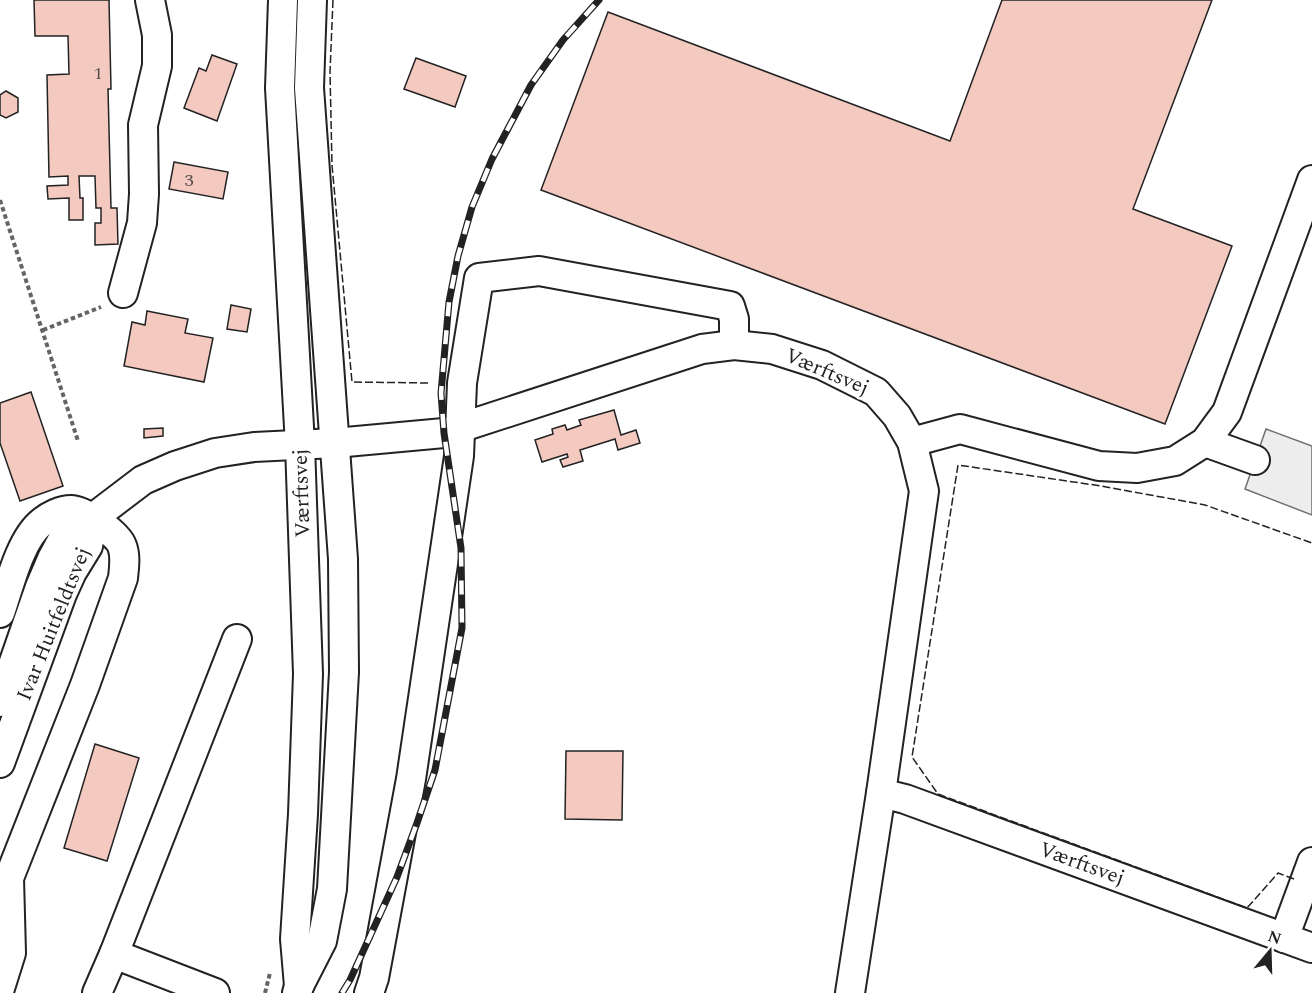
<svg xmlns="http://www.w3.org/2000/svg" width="1312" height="993" viewBox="0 0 1312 993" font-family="Spectral,serif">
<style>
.parking{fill:#ededed;stroke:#6f6f6f;stroke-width:1.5}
.building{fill:#f3c9c0;stroke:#222;stroke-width:1.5}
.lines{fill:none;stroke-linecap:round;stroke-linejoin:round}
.minor-casing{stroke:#222;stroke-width:32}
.path{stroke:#646464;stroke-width:4;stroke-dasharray:4.5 3;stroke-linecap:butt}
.minor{stroke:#fff;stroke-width:28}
.rail-casing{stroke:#222;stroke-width:7}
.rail{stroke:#fff;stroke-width:4.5;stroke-dasharray:14;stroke-linecap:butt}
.fence{stroke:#222;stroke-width:1.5;stroke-dasharray:8 3;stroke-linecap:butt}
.labels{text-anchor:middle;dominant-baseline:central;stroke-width:4.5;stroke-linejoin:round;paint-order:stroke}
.number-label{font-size:18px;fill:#564c4a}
.street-label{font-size:21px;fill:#222;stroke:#fff}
</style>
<rect width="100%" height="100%" fill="#fff"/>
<polygon class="parking" points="1266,429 1312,446 1312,515 1245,489"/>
<g class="building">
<polygon points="34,0 109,0 111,89 108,89 111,208 117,208 118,244 95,245 95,223 101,223 101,208 96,208 95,176 79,176 80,198 83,198 83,220 69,220 69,198 48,199 47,186 68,185 68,176 49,177 47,75 69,74 68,36 35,36"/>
<polygon points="1002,0 1212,0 1133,209 1232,246 1165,424 541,190 608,12 950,141"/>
<polygon points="212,55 237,64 217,121 184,108 199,68 206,71"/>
<polygon points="416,58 466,76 455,107 404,89"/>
<polygon points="6,91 18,98 18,112 6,118 0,115 0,95"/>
<polygon points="174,162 228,172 223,199 169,189"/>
<polygon points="231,305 251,309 247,332 227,329"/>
<polygon points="147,311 188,319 185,333 213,338 204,382 124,366 132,322 145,325"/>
<polygon points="31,392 63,486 20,501 0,443 0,403"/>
<polygon points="614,410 621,435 636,430 640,443 618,450 615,439 580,450 583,461 563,467 560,460 568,457 567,454 542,462 535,440 553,434 552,429 565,425 567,430 581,425 579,420"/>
<polygon points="163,428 163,436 144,438 144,429"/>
<polygon points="95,744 139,758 107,861 64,848"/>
<polygon points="566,751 623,751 622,820 565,819"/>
</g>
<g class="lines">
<defs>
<g id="minor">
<polyline points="283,0 280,88 300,445 308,674 303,814 295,939 299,986"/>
<polyline points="123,293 142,223 144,194 143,125 157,66 157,35 150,0"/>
<polyline points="912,442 960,429 1099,466 1137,468 1175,461 1205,442 1227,412 1312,180"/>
<polyline points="1205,442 1255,460"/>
<path d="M0 613C9 587 20 539 42 522 49 516 61 510 71 510 84 510 118 534 122 546 126 556 124 568 123 578L85 685 9 878 11 953 0 988"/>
<polyline points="0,702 40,587 52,559 65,535 93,518 143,480 175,466 215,453 254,447 335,443 444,433 702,349 734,345 772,349 822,365 876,392 897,416 912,442 924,491 881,793 850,993"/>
<polyline points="0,763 62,594 72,572 88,546 93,518"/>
<polyline points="881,793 905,799 1312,948"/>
<polyline points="1284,938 1312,862"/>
<polyline points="114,954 237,639"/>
<polyline points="97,993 114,954 215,993"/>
<polyline points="297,993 299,986 322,941 332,889 344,672 343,559 309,88 312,0"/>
<polyline points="369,993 374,978 411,779 459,456 462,383 479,278 539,271 730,306 734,319 734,345"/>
</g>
</defs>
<use href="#minor" class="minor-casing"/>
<g class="path">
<polyline points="0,200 78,441"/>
<polyline points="43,330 101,307"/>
<polyline points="265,993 270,973"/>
</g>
<use href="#minor" class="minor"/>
<defs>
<polyline id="rail" points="342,993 350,980 397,877 417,823 435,770 462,628 461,548 444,433 441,393 449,302 458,256 472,207 492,159 531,85 563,40 599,0"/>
</defs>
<use href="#rail" class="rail-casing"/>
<use href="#rail" class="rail"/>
<g class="fence">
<polyline points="333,0 330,72 332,165 352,382 428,383"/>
<polyline points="1294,879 1278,873 1247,908 938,794 912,757 958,465 1101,486 1205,505 1312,543"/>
</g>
</g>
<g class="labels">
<g class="number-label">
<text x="98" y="73">1</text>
<text x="189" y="180">3</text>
</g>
<g class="street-label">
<text transform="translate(827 372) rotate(23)">Værftsvej</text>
<text transform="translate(302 493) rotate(-92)">Værftsvej</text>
<text transform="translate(54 624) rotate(-68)">Ivar Huitfeldtsvej</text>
<text transform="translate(1082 864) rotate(20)">Værftsvej</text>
</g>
</g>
<g transform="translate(1270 951) rotate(19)" stroke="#ffffff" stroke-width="4.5" paint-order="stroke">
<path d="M0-4.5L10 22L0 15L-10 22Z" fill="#222222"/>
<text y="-9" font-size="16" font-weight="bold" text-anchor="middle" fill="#222222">N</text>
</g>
</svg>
